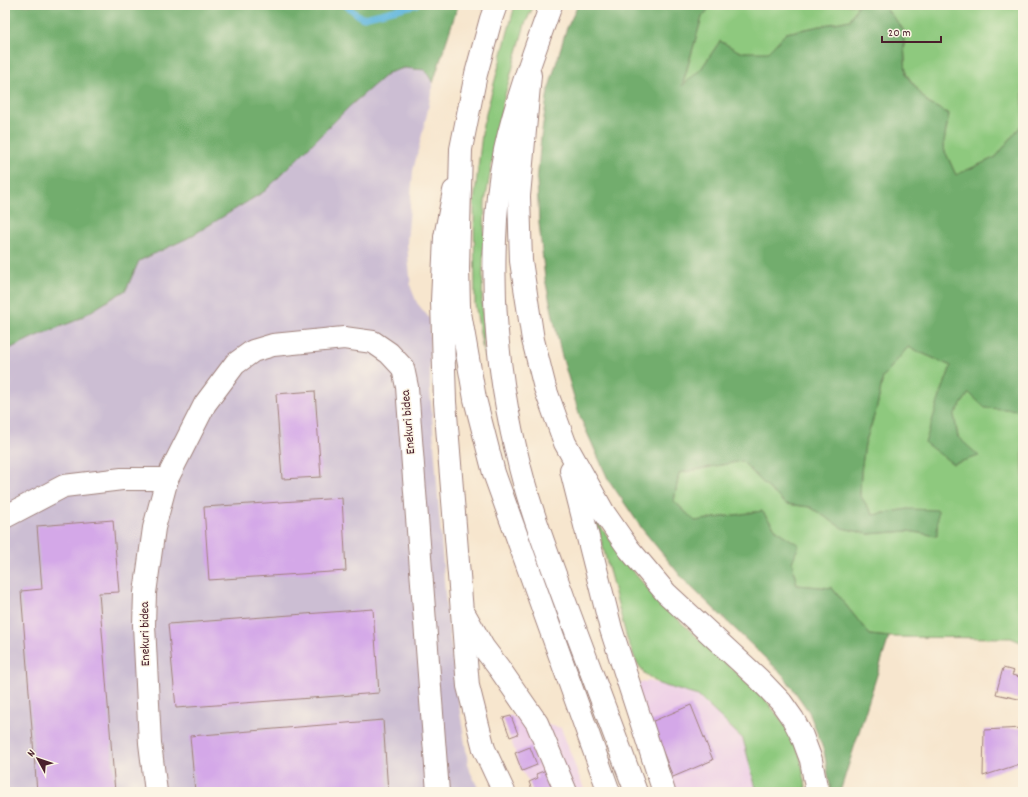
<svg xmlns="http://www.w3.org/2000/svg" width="1028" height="797" viewBox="0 0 1028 797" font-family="Dekko,sans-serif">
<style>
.built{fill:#eed0e7}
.industrial{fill:#ccbed3}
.green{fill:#8ec97e;stroke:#6c7454}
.forest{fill:#72ad6d;stroke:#5e664c}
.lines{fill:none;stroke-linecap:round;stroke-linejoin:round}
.stream{stroke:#62b7de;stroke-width:6}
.building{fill:#d4a8e8}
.minor-casing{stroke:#a0827c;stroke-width:24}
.major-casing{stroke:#a0827c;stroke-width:24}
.minor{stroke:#fff;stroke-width:22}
.major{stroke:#fff;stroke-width:22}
.labels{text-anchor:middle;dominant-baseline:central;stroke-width:3;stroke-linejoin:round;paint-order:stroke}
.street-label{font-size:13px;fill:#4a1f2b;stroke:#fcf5e5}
</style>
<rect width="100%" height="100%" fill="#fcf5e5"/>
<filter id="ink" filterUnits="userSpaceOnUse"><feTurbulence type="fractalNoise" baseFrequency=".025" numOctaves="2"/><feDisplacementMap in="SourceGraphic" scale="8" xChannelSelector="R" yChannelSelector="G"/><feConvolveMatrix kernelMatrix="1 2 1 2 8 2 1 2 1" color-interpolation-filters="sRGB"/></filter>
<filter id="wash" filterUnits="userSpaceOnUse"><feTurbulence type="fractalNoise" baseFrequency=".012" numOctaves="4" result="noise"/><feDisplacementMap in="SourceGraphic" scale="16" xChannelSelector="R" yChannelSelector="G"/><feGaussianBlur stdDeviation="0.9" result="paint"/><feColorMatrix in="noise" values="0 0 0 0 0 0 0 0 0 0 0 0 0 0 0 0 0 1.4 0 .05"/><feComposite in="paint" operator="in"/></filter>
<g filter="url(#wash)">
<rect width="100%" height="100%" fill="#f7e6ce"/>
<g class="built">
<polygon points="648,681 698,696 743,739 757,792 664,792 629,686"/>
<polygon points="511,716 561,728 585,792 533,792 529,782 522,771 503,718"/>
</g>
<polygon class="industrial" points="404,68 425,70 433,83 427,114 413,171 407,243 411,288 417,303 430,319 430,390 446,606 459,706 469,769 480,792 5,792 5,351 36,336 75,321 126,290 139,261 188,238 265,191 350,106 388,73"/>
<g class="green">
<polygon points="515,5 534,5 525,24 503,102 485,202 482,303 484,357 475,304 474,203 483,125"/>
<polygon points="712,5 858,5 850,20 786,33 768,53 740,52 720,41 701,69 682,87 702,17"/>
<polygon points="883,5 1023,5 1023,123 996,157 956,175 943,147 949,114 928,103 906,74 903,29"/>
<polygon points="908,347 951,366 940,396 958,437 954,415 969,393 1019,385 1018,351 1023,350 1023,643 1011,638 889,637 870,635 832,588 797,585 792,562 798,545 777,531 762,511 695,521 674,501 679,473 742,461 765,485 786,504 810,507 842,528 869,534 908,531 937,536 908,509 873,515 860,495 861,472 865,444 877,407 883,377"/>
<polygon points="596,520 629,567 658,600 685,626 764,698 783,722 800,755 807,792 757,792 743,739 698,696 659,684 644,673 636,661 627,639"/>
</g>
<g class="forest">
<polygon points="5,5 458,5 433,83 425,70 404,68 388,73 350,106 265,191 188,238 139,261 126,290 75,321 36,336 5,351"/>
<polygon points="578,5 712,5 702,17 682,86 701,69 720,41 740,52 768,52 786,33 850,20 858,5 883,5 903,29 906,75 928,103 949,114 943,147 956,175 996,157 1023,123 1023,350 1018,351 1019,410 985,408 969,393 954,415 958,437 979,456 953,464 925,443 940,396 951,366 908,347 883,377 877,407 865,444 861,472 860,495 873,515 908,509 938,510 937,536 908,531 869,534 842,528 810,507 786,504 765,485 742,461 679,473 674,501 695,521 762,511 777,531 799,545 792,562 797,585 832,588 870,635 889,637 840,792 831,792 824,751 809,712 784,676 684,580 643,530 608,479 580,417 561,353 545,279 539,223 537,182 541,137 548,91 566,30"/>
</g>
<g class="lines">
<polyline class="stream" points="345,5 362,18 416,5"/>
</g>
<g id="blocks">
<g class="building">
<polygon points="315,391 321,477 282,479 276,394"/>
<polygon points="342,498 346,571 209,580 204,507"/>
<polygon points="113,520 119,592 99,593 115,792 37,792 21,591 42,589 37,526"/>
<polygon points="373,609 379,693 176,708 168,624"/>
<polygon points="1003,668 1014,671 1012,675 1023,678 1023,700 996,694"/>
<polygon points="691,705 713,760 673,777 651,722"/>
<polygon points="511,716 518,734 510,737 503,718"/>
<polygon points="383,720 388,792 195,792 190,736"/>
<polygon points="1023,728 1023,763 983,776 984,730"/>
<polygon points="530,747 537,765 522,771 515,753"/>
<polygon points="564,763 575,792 533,792 529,782 538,778 536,774"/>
</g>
</g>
</g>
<g filter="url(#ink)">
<use href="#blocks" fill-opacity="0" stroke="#a0827c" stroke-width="1"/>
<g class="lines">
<defs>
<g id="minor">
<polyline points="530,75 519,196 521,261 533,340 545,388 565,443 604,513 629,549 666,593 759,679 781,702 793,719 802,736 811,760 817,792"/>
<polyline points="454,191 445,237 442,301 445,402 468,686 484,749 504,792"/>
<polyline points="571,470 611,629 664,792"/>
<polyline points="5,517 64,486 122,479 167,479"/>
<polyline points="465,615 483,647 499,668 537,723 566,792"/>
<polyline points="156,792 150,743 144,625 145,593 154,528 167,479 205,404 235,364 253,351 273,345 344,338 373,342 389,353 403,368 407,387 438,792"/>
</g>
<g id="major">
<polyline points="496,5 491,19 476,74 461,149 458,268 459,307 475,399 494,473 609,792"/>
<path d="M551 5C534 52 516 100 505 150 499 179 496 210 495 239 492 312 500 385 517 455 528 504 547 552 564 599 588 664 612 728 636 792"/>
</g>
</defs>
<use href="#minor" class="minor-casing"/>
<use href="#major" class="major-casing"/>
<use href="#minor" class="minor"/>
<use href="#major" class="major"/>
</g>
</g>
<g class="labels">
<g class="street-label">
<text transform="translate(409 422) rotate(-95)">Enekuri bidea</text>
<text transform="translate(146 634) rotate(-91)">Enekuri bidea</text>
</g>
</g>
<rect width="1028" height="797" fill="none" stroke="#fcf5e5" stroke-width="20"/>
<g transform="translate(38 759) rotate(310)" stroke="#fcf5e5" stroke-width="3" paint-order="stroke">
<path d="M0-3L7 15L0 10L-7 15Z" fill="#4a1f2b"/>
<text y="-6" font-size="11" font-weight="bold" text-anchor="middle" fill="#4a1f2b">N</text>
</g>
<path d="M882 36v6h59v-6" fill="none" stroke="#4a1f2b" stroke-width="2"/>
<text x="888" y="36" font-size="12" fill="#4a1f2b" stroke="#fcf5e5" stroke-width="3" paint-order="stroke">20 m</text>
</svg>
